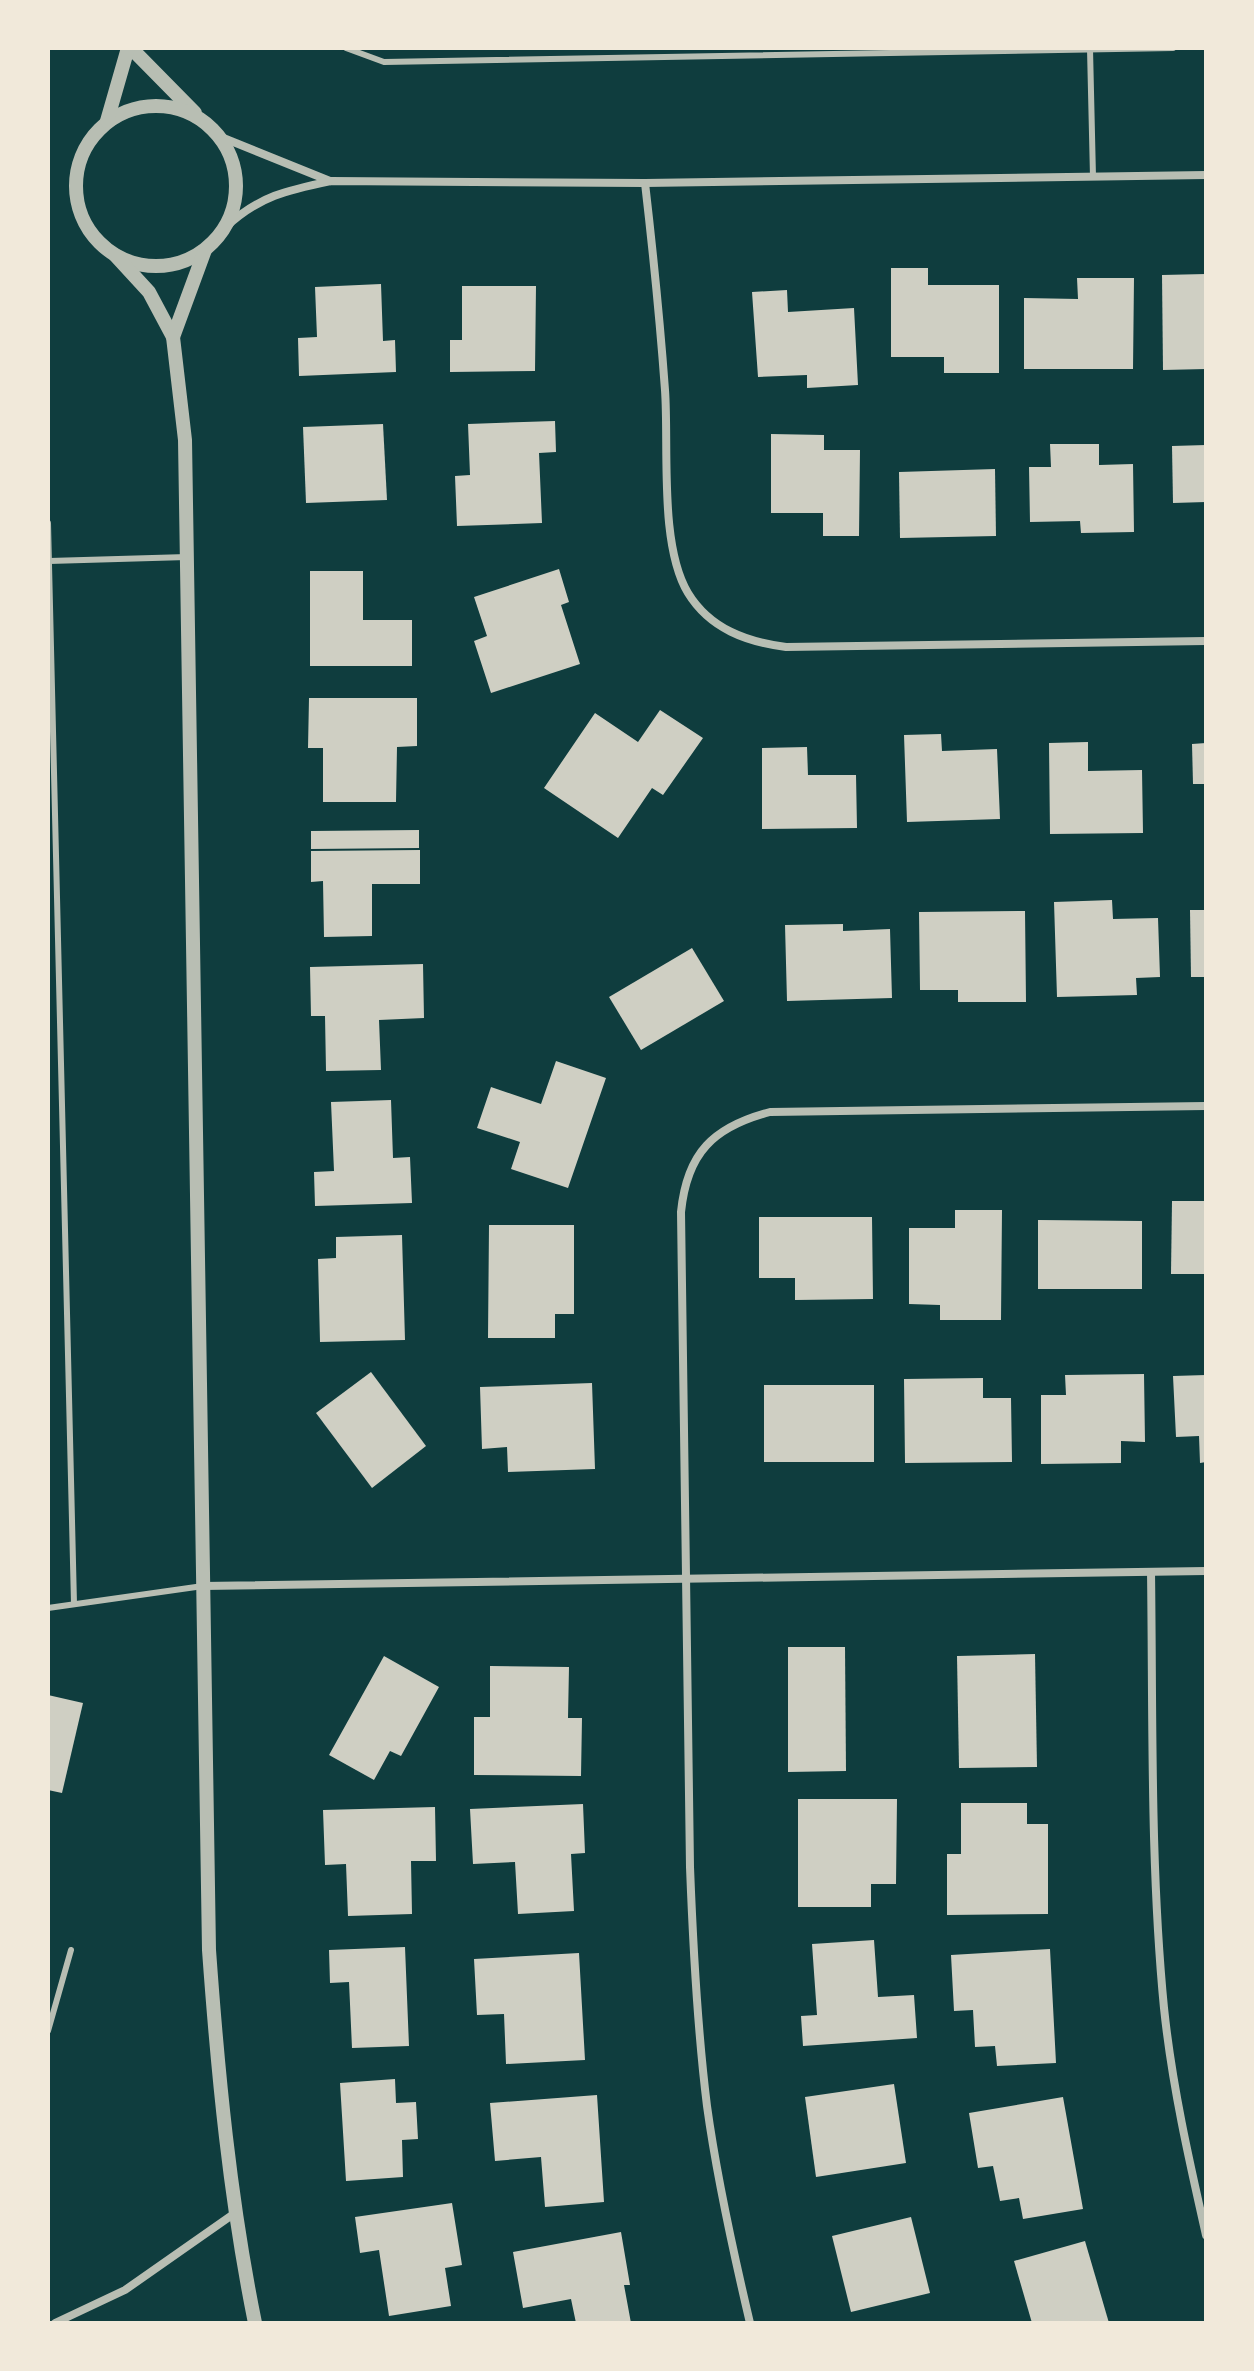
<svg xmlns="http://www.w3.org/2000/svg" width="1254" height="2371" viewBox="0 0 1254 2371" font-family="'Work Sans',sans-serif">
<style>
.building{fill:#cfcfc3}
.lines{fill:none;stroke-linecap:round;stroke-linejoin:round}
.service{stroke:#b8beb3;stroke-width:6}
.minor{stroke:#b8beb3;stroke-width:8}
.tertiary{stroke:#b8beb3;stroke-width:14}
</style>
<rect width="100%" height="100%" fill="#0f3d3e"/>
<g class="building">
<polygon points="891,268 928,268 928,285 999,285 999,373 944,373 944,357 891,357"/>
<polygon points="1206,274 1206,369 1163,370 1162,275"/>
<polygon points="1077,278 1134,278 1133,369 1024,369 1024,298 1078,299"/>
<polygon points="381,284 383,341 395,340 396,372 299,376 298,338 317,337 315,287"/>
<polygon points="462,286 536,286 535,371 450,372 450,340 462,340"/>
<polygon points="787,290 788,312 854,308 858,385 807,388 807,375 758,377 752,292"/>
<polygon points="555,421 556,452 539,453 542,523 457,526 455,476 470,475 468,424"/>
<polygon points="383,424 387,500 306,503 303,427"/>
<polygon points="771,434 824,435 824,450 860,450 859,536 823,536 823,513 771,513"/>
<polygon points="1050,444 1099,444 1099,465 1133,464 1134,532 1081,533 1080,521 1030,522 1029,467 1051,467"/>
<polygon points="1206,445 1206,502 1173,503 1172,446"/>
<polygon points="995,469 996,536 900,538 899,472"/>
<polygon points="559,569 569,602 561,605 580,664 491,693 474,641 487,636 474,597"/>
<polygon points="310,571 363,571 363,620 412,620 412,666 310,666"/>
<polygon points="309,698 417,698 417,746 397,747 396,802 323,802 323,748 308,748"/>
<polygon points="660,710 703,738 663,795 652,788 618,838 544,788 595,713 638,742"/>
<polygon points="941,734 942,751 997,749 1000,819 907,822 904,735"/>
<polygon points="1088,742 1088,771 1142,770 1143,833 1050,834 1049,743"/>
<polygon points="1206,743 1206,784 1193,784 1192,744"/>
<polygon points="807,747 808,775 856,775 857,828 762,829 762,748"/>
<polygon points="419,830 419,848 311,849 311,831"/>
<polygon points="420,850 420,884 372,884 372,936 324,937 323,881 311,882 311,851"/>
<polygon points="1112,900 1113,919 1158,918 1160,977 1136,978 1137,995 1057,997 1054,902"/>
<polygon points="1190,910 1206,910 1206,977 1191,977"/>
<polygon points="1025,911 1026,1002 958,1002 958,990 920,990 919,912"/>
<polygon points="843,924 843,931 890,929 892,998 787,1001 785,925"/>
<polygon points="692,948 724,1001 641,1050 609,997"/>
<polygon points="423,964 424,1018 379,1020 381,1070 326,1071 325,1016 311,1016 310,967"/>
<polygon points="556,1061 606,1078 568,1188 511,1169 520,1142 477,1128 491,1087 541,1104"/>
<polygon points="391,1100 393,1158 410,1157 412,1203 315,1206 314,1172 334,1171 331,1102"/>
<polygon points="1172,1201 1206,1201 1206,1274 1171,1274"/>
<polygon points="955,1210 1002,1210 1001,1320 940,1320 940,1305 909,1304 909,1228 955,1228"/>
<polygon points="759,1217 872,1217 873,1299 795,1300 795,1278 759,1278"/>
<polygon points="1038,1220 1142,1221 1142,1289 1038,1289"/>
<polygon points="489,1225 574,1225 574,1314 555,1314 555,1338 488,1338"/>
<polygon points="402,1235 405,1340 320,1342 318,1259 336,1258 336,1237"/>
<polygon points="371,1372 426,1446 372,1488 316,1413"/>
<polygon points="1144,1374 1145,1442 1121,1441 1121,1463 1041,1464 1041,1395 1066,1395 1065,1375"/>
<polygon points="1206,1375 1206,1462 1200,1463 1199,1436 1176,1437 1173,1376"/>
<polygon points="983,1378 983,1398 1011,1398 1012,1462 905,1463 904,1379"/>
<polygon points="592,1383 595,1469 508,1472 507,1447 482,1449 480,1387"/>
<rect x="764" y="1385" width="110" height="77"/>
<polygon points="788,1647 845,1647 846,1771 788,1772"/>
<polygon points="1035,1654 1037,1767 959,1768 957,1656"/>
<polygon points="384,1656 439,1687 401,1756 390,1751 374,1780 329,1755"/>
<polygon points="490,1666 569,1667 568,1718 582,1718 581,1776 474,1775 474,1717 490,1717"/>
<polygon points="48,1695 83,1703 62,1793 48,1790"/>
<polygon points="798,1799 897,1799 896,1884 871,1884 871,1907 798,1907"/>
<polygon points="961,1803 1027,1803 1027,1824 1048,1824 1048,1914 947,1915 947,1854 961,1854"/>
<polygon points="583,1804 585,1853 571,1854 574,1911 518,1914 515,1862 473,1864 470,1809"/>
<polygon points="435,1807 436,1861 411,1861 412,1914 348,1916 346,1864 325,1865 323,1810"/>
<polygon points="874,1940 878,1997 914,1995 917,2038 803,2046 801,2016 817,2015 812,1944"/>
<polygon points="405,1947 409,2046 352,2048 349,1982 330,1983 329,1950"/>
<polygon points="1050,1949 1056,2063 997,2066 995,2046 975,2047 973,2010 954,2011 951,1955"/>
<polygon points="579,1953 585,2060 506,2064 504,2014 477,2015 474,1959"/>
<polygon points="395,2079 396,2103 416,2102 418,2139 402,2140 403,2177 346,2181 340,2083"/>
<polygon points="894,2084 906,2163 816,2177 805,2097"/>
<polygon points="597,2095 604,2202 545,2207 541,2157 495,2161 490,2103"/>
<polygon points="1063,2097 1083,2209 1023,2219 1019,2198 1000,2201 993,2166 978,2168 969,2113"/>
<polygon points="452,2203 462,2265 445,2268 451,2306 389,2316 379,2250 360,2253 355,2217"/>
<polygon points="911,2217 930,2293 851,2312 832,2236"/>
<polygon points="621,2232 630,2285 624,2285 631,2323 576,2323 571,2299 523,2308 513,2252"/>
<polygon points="1085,2241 1109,2323 1032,2323 1014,2261"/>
</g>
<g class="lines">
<g class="service">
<polyline points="346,48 384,62 1173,48"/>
<polyline points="1090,49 1093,177"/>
<polyline points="48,523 74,1604"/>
<polyline points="49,561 187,557"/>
<polyline points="48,1608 203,1586"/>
<polyline points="48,2031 71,1950"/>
</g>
<g class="minor">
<polyline points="221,137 330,181"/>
<path d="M645 183C653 252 660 321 665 390 669 447 659 545 688 593 710 629 747 642 786 647L1206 641"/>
<path d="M226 227C259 196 288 190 331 181L645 183 1206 175"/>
<path d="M1151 1572C1153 1717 1150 1864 1164 2008 1172 2085 1189 2160 1206 2235"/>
<polyline points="203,1586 1206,1571"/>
<polyline points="55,2323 125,2290 235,2213"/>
<path d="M750 2323C733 2251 717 2179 707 2106 697 2026 693 1946 690 1867L681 1212C687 1153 713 1127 770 1112L1206 1106"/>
</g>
<g class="tertiary">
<polyline points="131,48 195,113"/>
<circle cx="156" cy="186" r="80"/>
<polyline points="107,121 128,48"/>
<path d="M115 255 149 292 173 337 185 440 209 1950C218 2075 230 2200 255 2323"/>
<polyline points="173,337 205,250"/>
</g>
</g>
<rect width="1254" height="2371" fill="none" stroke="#f1e9da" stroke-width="100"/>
</svg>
